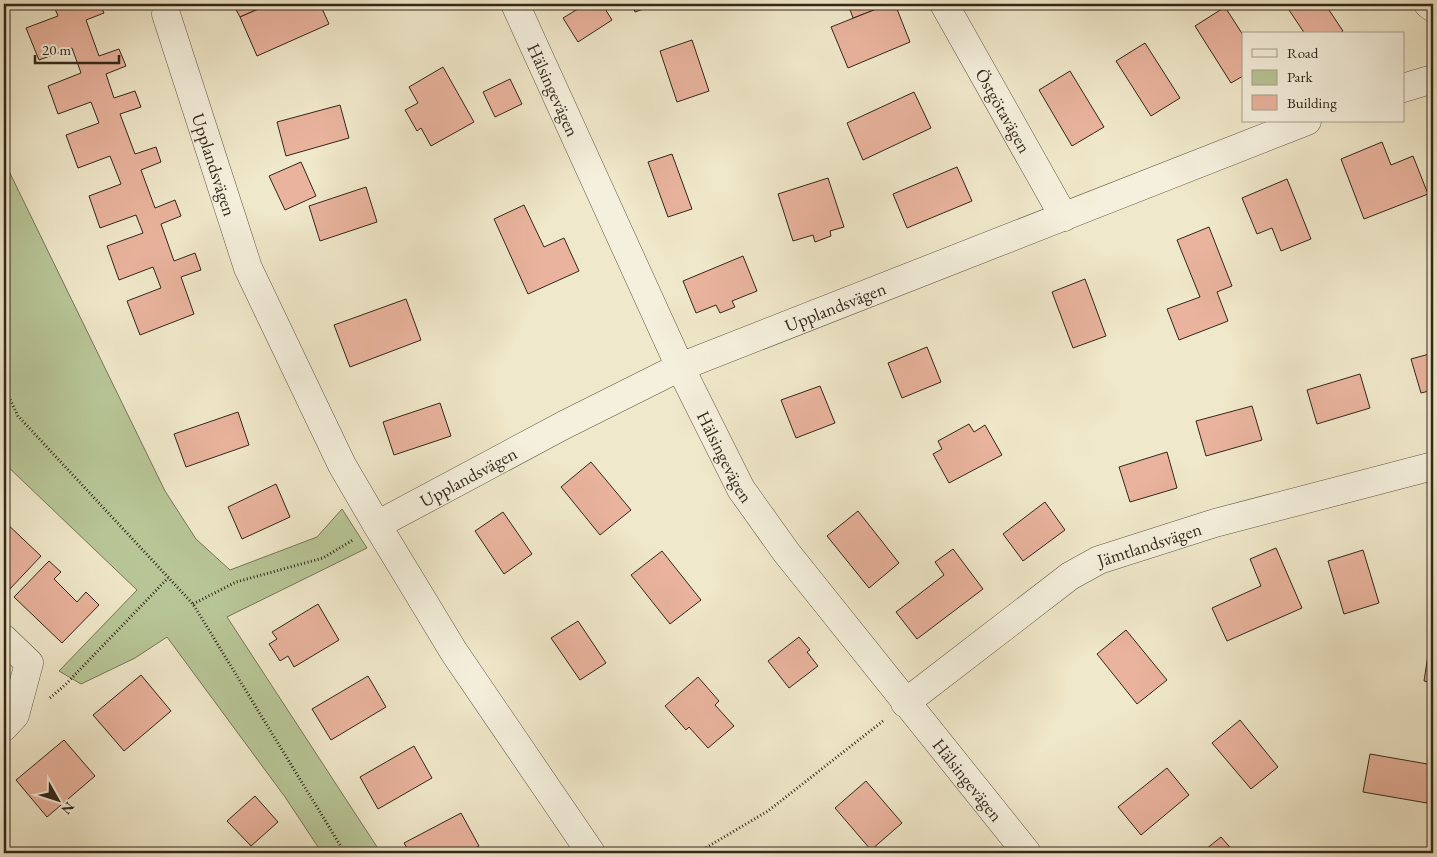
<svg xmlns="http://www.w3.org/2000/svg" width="1437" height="857" viewBox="0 0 1437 857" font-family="'EB Garamond',serif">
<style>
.green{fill:#b8c697;stroke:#757658}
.building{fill:#e9b39d;stroke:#32271a}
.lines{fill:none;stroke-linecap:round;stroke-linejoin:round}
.minor-casing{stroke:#625746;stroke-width:29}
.path{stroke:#32271a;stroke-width:3;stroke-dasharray:1 2.5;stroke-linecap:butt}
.minor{stroke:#f5f0dd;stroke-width:28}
.labels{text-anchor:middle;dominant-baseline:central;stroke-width:4;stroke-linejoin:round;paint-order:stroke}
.street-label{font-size:18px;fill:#32271a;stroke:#f5f0dd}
</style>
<rect width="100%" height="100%" fill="#f0e8ca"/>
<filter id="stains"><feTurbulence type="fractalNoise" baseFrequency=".004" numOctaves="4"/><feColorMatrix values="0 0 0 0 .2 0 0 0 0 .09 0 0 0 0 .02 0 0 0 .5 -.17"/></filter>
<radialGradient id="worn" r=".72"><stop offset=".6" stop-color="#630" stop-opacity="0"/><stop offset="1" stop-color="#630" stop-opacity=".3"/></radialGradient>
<polygon class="green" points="4,161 165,491 196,539 230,570 317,537 342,509 367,548 227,617 381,853 322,853 285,797 167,637 135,658 81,684 59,671 137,590 4,463"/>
<g class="building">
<polygon points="53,4 100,4 104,13 86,20 99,56 119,49 126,66 106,74 114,98 135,91 141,107 120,114 135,154 156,147 161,162 141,170 155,208 175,200 181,216 161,224 174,261 195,253 201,270 181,277 194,314 140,335 127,301 161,288 153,267 119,280 107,246 143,233 136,215 100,228 89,196 121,184 110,156 78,168 66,135 99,123 91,102 58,114 48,86 81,73 72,48 39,60 26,28 58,16"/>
<polygon points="233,4 270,4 240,17"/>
<polygon points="270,4 320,4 329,24 257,56 240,17"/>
<polygon points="586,4 602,4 612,20 578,42 563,18"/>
<polygon points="632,4 657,4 635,12"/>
<polygon points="848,4 881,4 882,7 853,18"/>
<polygon points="889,4 895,4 910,42 848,68 831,27"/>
<polygon points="1285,4 1325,4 1343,31 1339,34 1305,34"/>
<polygon points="1225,7 1243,35 1243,76 1231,83 1195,26"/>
<polygon points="692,40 709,91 677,102 660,51"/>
<polygon points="1145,43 1180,98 1151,116 1116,61"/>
<polygon points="443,67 474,122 431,146 421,128 417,131 405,110 418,103 409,87"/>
<polygon points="1070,71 1104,127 1072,146 1039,90"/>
<polygon points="510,79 522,104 495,117 483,92"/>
<polygon points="914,92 931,128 863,160 847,123"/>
<polygon points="340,105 349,138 286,156 277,122"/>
<polygon points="1382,142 1391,165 1413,156 1428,194 1364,219 1341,159"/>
<polygon points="672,154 692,209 668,217 648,162"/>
<polygon points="301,162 316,196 285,210 269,176"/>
<polygon points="957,167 972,201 907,228 893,194"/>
<polygon points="828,178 844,227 830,231 831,236 815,242 813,235 793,241 778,194"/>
<polygon points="1287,179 1311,239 1281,251 1272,228 1257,234 1242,198"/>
<polygon points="366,187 377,222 320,241 309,206"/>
<polygon points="524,205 544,247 564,238 579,271 528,294 494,219"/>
<polygon points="1209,227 1232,286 1217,292 1228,321 1179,340 1167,309 1200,297 1177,240"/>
<polygon points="743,256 757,291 732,301 735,307 720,313 716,305 696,313 683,281"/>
<polygon points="1085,279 1106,336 1073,348 1052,292"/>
<polygon points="406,299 421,340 350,367 334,325"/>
<polygon points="927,347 941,382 902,398 888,363"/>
<polygon points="1433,353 1433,390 1421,393 1411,359"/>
<polygon points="1360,374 1370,408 1317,424 1307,390"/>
<polygon points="820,386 835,423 796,438 781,400"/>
<polygon points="440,403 451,436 394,455 383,422"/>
<polygon points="1252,406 1262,440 1206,456 1196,421"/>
<polygon points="238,412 249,445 186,467 174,434"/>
<polygon points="969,424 974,432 985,425 1002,455 949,483 933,454 942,449 938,441"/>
<polygon points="1167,452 1177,488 1130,502 1119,467"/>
<polygon points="591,462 631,510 600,535 561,487"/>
<polygon points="276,484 290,517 242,539 228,507"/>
<polygon points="1045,502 1065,530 1023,561 1003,534"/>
<polygon points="858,511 899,563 869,588 827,536"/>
<polygon points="503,512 532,554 504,574 475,531"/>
<polygon points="4,521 41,556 8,591 4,587"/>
<polygon points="1276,548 1302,608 1227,641 1212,608 1261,586 1250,559"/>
<polygon points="953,549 983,589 917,639 896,612 944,575 935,562"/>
<polygon points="1363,550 1379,603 1344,614 1328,561"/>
<polygon points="662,551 701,600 670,624 631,575"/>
<polygon points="49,561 61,572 54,579 77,602 86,592 99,605 62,643 14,597"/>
<polygon points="318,604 339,640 294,667 288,656 280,661 269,644 277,639 272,632"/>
<polygon points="578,621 606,663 580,680 551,638"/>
<polygon points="1433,623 1433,683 1424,681"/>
<polygon points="1126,630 1167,680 1137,704 1097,654"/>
<polygon points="799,637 810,650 807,652 818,666 789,688 768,661"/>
<polygon points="141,675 171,711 124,751 93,715"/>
<polygon points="368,676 386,707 331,740 312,709"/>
<polygon points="698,677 719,701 715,705 734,726 708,748 689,727 686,730 665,706"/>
<polygon points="1240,720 1278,767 1251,789 1212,743"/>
<polygon points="64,740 95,776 47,817 16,780"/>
<polygon points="414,746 432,778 378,809 360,777"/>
<polygon points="1370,754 1433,765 1427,803 1363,792"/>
<polygon points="1167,768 1189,795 1141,835 1118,807"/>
<polygon points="866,781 902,823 871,850 835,808"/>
<polygon points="255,796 278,822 251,846 227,821"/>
<polygon points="461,813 479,846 466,853 410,853 404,843"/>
<polygon points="1221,837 1235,853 1201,853"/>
</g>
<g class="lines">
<defs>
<g id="minor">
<path id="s1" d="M515 4 680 367 741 489 786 552 1027 853"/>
<path id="s2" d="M944 4 1064 217"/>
<polyline points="1428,4 1433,8"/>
<path id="s3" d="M166 14 248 268 342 465 377 525"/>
<polyline points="1403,88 1433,79"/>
<polyline points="4,639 29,663 15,715 4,727"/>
<path id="s4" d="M905 703 1070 576 1099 560 1215 523 1433 466"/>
<path id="s5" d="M591 853 454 652 377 525 564 425 680 367 1307 121"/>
</g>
</defs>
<use href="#minor" class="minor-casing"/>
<g class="path">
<polyline points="4,387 18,416 193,604 345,853"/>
<polyline points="193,604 236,582 323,558 353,540"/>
<polyline points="50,698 66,684 168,578"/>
<polyline points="697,853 768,811 883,721"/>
</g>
<use href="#minor" class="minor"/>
</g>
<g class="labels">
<g class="street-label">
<text stroke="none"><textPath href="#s1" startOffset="94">Hälsingevägen</textPath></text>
<text stroke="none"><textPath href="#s2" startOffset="122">Östgötavägen</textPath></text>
<text stroke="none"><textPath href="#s3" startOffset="158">Upplandsvägen</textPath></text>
<text stroke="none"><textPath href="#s5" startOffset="900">Upplandsvägen</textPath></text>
<text stroke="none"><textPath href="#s1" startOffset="499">Hälsingevägen</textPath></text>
<text stroke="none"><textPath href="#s5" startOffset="495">Upplandsvägen</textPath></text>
<text stroke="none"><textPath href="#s4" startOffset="294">Jämtlandsvägen</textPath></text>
<text stroke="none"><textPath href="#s1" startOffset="904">Hälsingevägen</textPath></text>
</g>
</g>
<rect width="1437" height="857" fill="none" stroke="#f0e8ca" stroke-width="20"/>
<rect x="5" y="5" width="1427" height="847" fill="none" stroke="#32271a" stroke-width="2.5"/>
<rect x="10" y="10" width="1417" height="837" fill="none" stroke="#32271a"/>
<rect x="1242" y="32" width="162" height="90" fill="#f5f0dd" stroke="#a7a08f"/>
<rect x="1252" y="49" width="25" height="8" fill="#f5f0dd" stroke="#a7a08f"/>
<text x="1287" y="58" font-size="15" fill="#32271a">Road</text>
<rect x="1252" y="70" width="25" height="15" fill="#b8c697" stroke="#a7a08f"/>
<text x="1287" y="82" font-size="15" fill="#32271a">Park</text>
<rect x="1252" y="95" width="25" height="15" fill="#e9b39d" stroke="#a7a08f"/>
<text x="1287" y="108" font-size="15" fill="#32271a">Building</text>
<g transform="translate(58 800) rotate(129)" stroke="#f5f0dd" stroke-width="4" paint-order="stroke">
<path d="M0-4L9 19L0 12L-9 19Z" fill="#32271a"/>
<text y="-8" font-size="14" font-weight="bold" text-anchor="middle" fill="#32271a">N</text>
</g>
<path d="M35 55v8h84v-8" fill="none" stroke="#32271a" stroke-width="2.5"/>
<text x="42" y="55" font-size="15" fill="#32271a" stroke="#f5f0dd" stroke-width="4" paint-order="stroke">20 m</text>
<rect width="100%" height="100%" filter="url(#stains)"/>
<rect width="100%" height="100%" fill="url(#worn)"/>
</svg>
